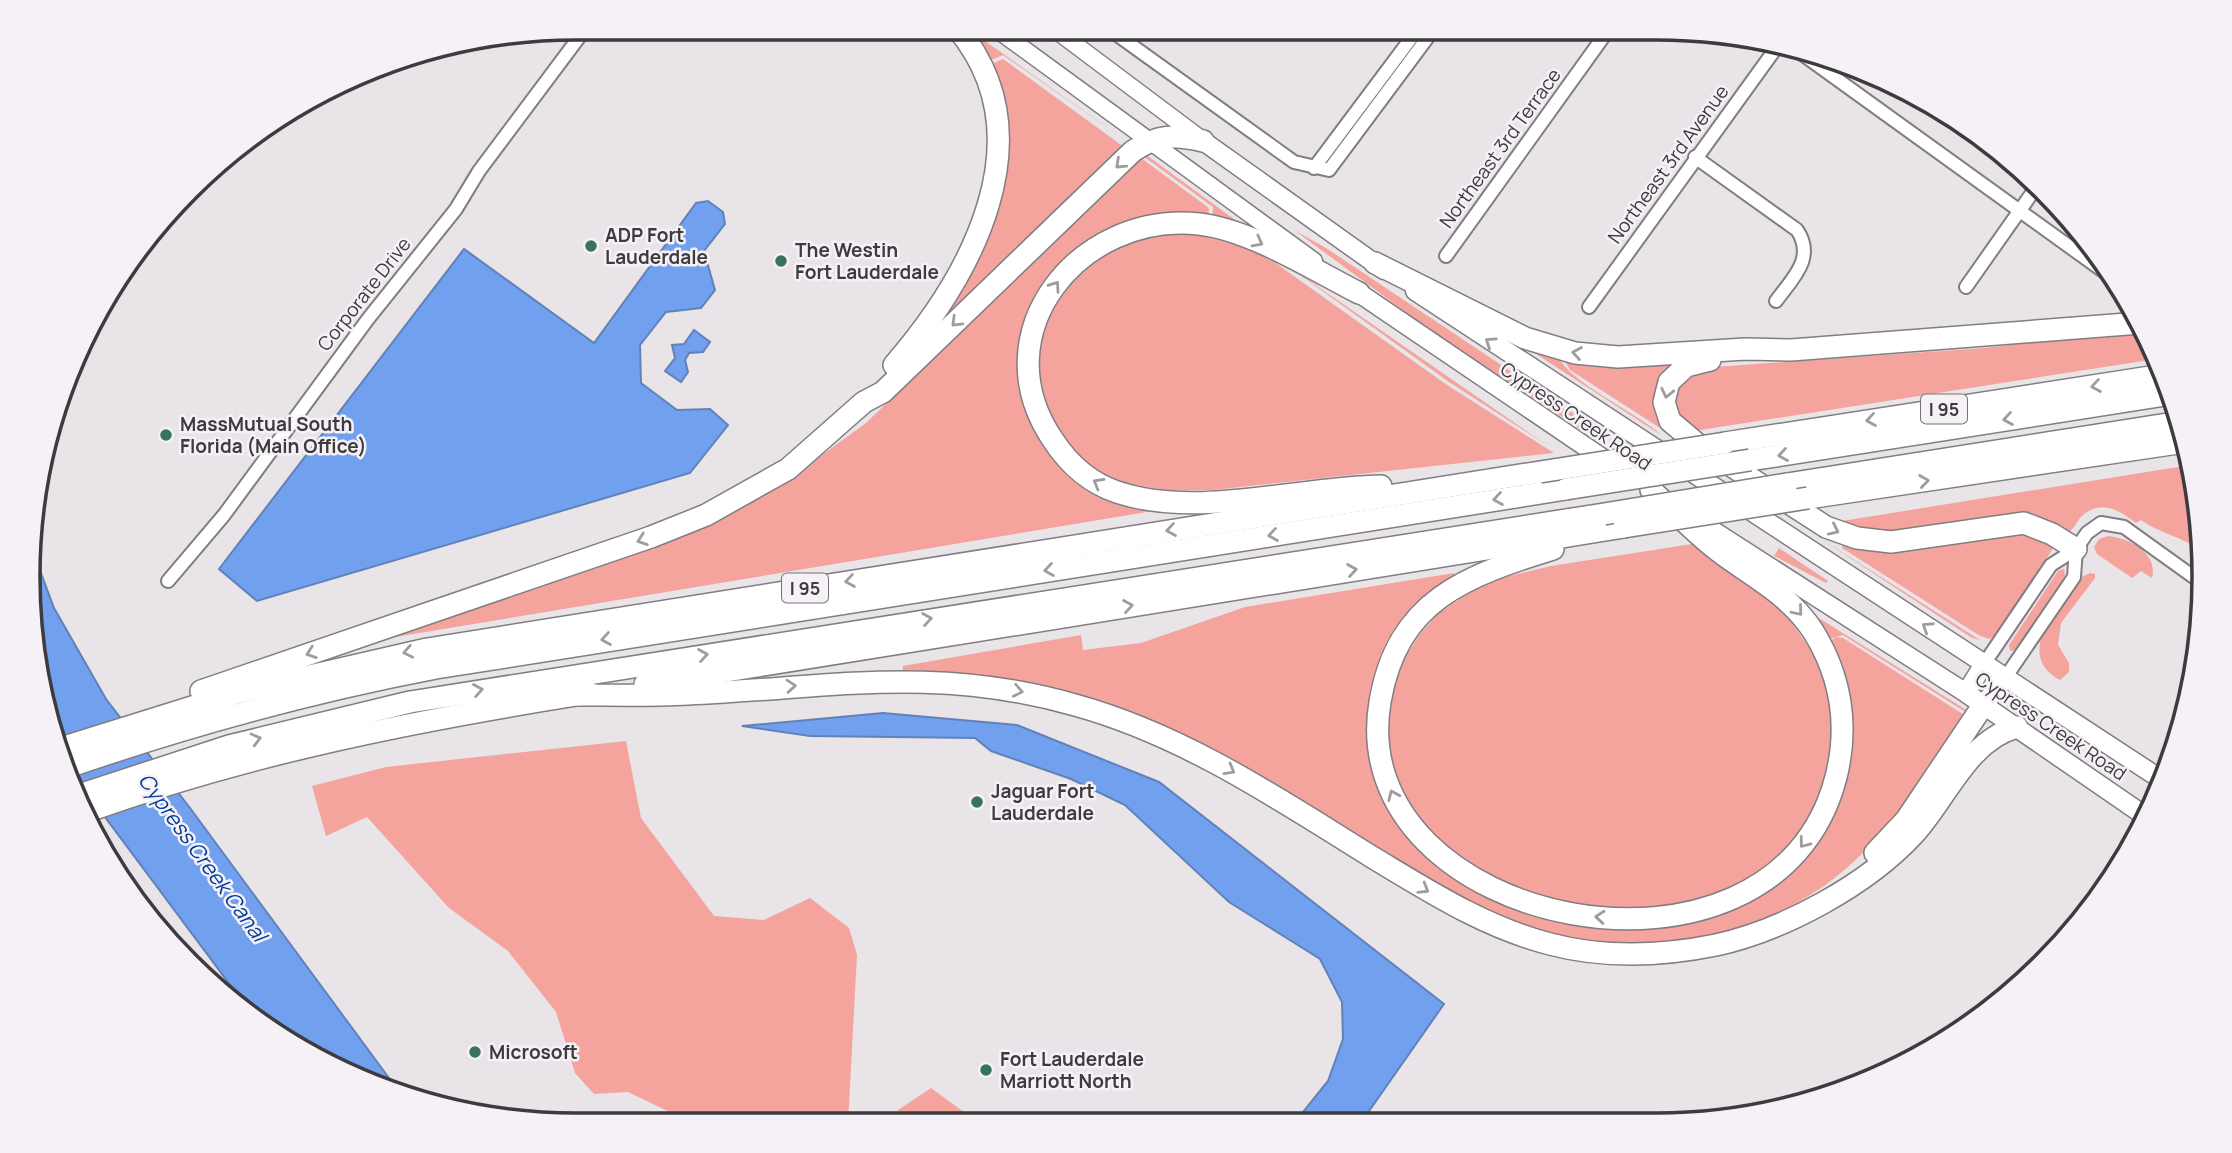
<svg xmlns="http://www.w3.org/2000/svg" width="2232" height="1153" viewBox="0 0 2232 1153" font-family="Manrope,sans-serif">
<style>
.green{fill:#f4a49d}
.water{fill:#70a0ee;stroke:#6182b9;stroke-width:2}
.lines{fill:none;stroke-linecap:round;stroke-linejoin:round}
.street-casing{stroke:#817d82;stroke-width:16}
.secondary-casing{stroke:#817d82;stroke-width:19}
.primary-casing{stroke:#817d82;stroke-width:21}
.highway-casing{stroke:#817d82;stroke-width:24}
.street{stroke:#fff;stroke-width:12}
.secondary{stroke:#fff;stroke-width:16}
.primary{stroke:#fff;stroke-width:18}
.highway{stroke:#fff;stroke-width:21}
.highway-bridge-casing{stroke:#817d82;stroke-width:24;stroke-linecap:butt}
.highway-bridge{stroke:#fff;stroke-width:21}
.oneway{stroke:#9e9d9e}
.poi-dot{fill:#38735c;stroke:#f5f1f6;stroke-width:2.5}
.labels{text-anchor:middle;dominant-baseline:central;stroke-width:5;stroke-linejoin:round;paint-order:stroke}
.shield{fill:#f5f1f6;stroke:#747274;stroke-width:2}
.shield-label{font-size:18px;font-weight:bold;fill:#3d3b3d}
.street-label{font-size:19px;fill:#3d3b3d;stroke:#f5f1f6}
.poi-label{font-size:19px;font-weight:bold;fill:#3d3b3d;stroke:#f5f1f6;text-anchor:start}
.water-label{font-size:21px;font-style:italic;fill:#023e97;stroke:#f5f1f6}
.rim{fill:none;stroke:#3d3b3d;stroke-width:3.5}
</style>
<rect width="100%" height="100%" fill="#e8e4e8"/>
<g class="green">
<polygon points="975,34 1128,142 1003,55 986,62 972,38"/>
<polygon points="1003,59 1124,147 926,341 995,207 989,65"/>
<polygon points="1145,154 1242,225 1212,220 1213,207 1143,156"/>
<polygon points="1141,158 1209,208 1208,220 1135,222 1031,318 1036,421 1121,502 1153,511 383,639 683,537 774,490 866,423"/>
<polygon points="1294,230 1326,248 1585,421 1580,429 1415,319"/>
<polygon points="1153,232 1206,232 1206,237 1250,249 1274,262 1447,385 1554,453 1213,490 1166,490 1126,483 1092,469 1071,453 1043,407 1037,354 1044,324 1052,303 1104,249"/>
<polygon points="1278,259 1548,446 1449,382"/>
<polygon points="2143,329 2156,359 1694,431 1682,423 1673,403 1680,380 1700,368 1984,348"/>
<path d="M1535 348 1558 355C1566 381 1637 412 1661 435L1533 352Z"/>
<polygon points="1563,357 1668,362 1671,435 1570,370"/>
<path d="M2190 465 2199 505 2196 521 2201 551C2181 536 2161 534 2141 520L2136 523C2120 511 2102 499 2083 515 2077 520 2075 528 2068 533L1868 532 1836 522Z"/>
<polygon points="2033,532 2054,547 1996,634 1990,639 1980,636 1842,548 1843,544 1859,548"/>
<path d="M2108 536C2129 538 2159 554 2152 578L2141 571 2132 578 2097 554 2094 547 2099 539Z"/>
<polygon points="1818,537 1980,640 1972,638"/>
<polygon points="1692,544 1782,609 1811,650 1816,648 1831,686 1833,754 1812,820 1760,878 1661,911 1568,905 1507,886 1446,851 1398,789 1388,742 1391,688 1402,662 1420,634 1439,613 1485,582 1551,566"/>
<polygon points="1779,548 1828,581 1826,583 1774,556"/>
<polygon points="2064,569 2065,576 2017,650 2010,651 2009,645 2058,571"/>
<path d="M1454 573V578L1432 595 1371 708V744L1378 778 1390 811 1412 839 1478 887 1672 924 1728 910 1756 895 1783 876 1806 853 1822 829 1844 774 1827 643 1836 637 1843 638 1966 716C1929 768 1896 824 1849 866 1768 938 1638 967 1535 931 1476 911 1424 877 1370 846 1305 808 1239 769 1174 731 1087 693 998 672 903 670V666L1081 635 1083 650 1141 643 1245 607Z"/>
<path d="M2090 573 2095 574V578L2061 623 2058 645 2069 663V672L2060 680C2043 671 2036 657 2041 639L2082 577Z"/>
<polygon points="1814,615 1968,711 1967,713 1843,635 1825,640 1812,618"/>
<polygon points="626,741 641,818 714,916 764,920 810,898 849,928 857,955 848,1123 686,1123 682,1118 628,1092 594,1094 575,1073 556,1012 508,951 449,908 367,817 326,836 312,786 386,767"/>
<polygon points="931,1088 979,1123 892,1123 898,1110"/>
</g>
<g class="water">
<polygon points="708,201 723,212 725,224 704,251 715,290 701,308 666,312 640,345 641,383 677,410 710,409 728,425 690,473 257,601 219,569 464,249 594,343 696,203"/>
<polygon points="694,330 710,342 703,352 689,353 685,360 688,372 681,382 665,371 675,358 672,345 684,344"/>
<polygon points="35,557 54,608 106,699 190,808 400,1093 334,1068 257,1021 64,762 29,613"/>
<polygon points="883,713 1017,725 1159,782 1444,1004 1362,1121 1295,1122 1328,1081 1343,1039 1342,1002 1320,959 1229,902 1125,805 1071,779 991,751 975,738 810,736 742,726"/>
</g>
<g class="lines">
<defs>
<g id="street">
<polyline points="1109,29 1294,162 1329,170 1434,29"/>
<polyline points="1791,46 2106,273"/>
<path d="M1695 157 1797 230C1816 258 1792 279 1776 301"/>
<polyline points="1314,168 1418,29"/>
<polyline points="1446,256 1609,29"/>
<polyline points="1966,287 2037,186"/>
<polyline points="1589,307 1779,44"/>
<polyline points="168,581 224,515 368,319 456,209 479,171 586,28"/>
<polyline points="1984,664 2051,565 2076,549 2087,533 2101,523 2124,527 2202,583"/>
<polyline points="2005,678 2074,577 2076,549"/>
</g>
<g id="secondary">
<polyline points="995,28 1314,261"/>
<polyline points="1053,28 1201,139"/>
</g>
<g id="primary">
<polyline points="1203,141 1384,270"/>
<polyline points="1415,291 2162,780"/>
<polyline points="1359,293 1614,466"/>
<polyline points="1684,512 1966,693 2148,818"/>
<polyline points="1966,693 1984,664"/>
<polyline points="1984,704 2005,678"/>
</g>
<g id="highway">
<polyline points="1375,263 1525,338 1575,353 1618,357 1745,349 1791,350 2140,323"/>
<path d="M1359 293C1312 269 1251 230 1199 224 1080 211 980 333 1053 440 1068 463 1090 483 1117 492 1197 519 1298 487 1381 486"/>
<polyline points="1710,360 1686,366 1669,382 1664,402 1670,421 1696,443 1826,527 1857,538 1891,542 2024,523 2052,534 2076,549"/>
<path d="M894 365C971 276 1048 137 957 28"/>
<polyline points="1725,443 2163,375"/>
<polyline points="1750,460 2172,394"/>
<polyline points="1787,484 2180,422"/>
<polyline points="1808,498 2185,442"/>
<path d="M1553 549C1466 576 1397 600 1380 702 1342 927 1775 1016 1836 777 1849 726 1841 676 1813 631 1788 593 1752 577 1717 550 1694 532 1673 510 1651 490"/>
<polyline points="645,684 1624,527"/>
<path d="M201 691 651 537 706 515 788 469 864 402 883 392 1133 151C1157 135 1175 134 1203 141"/>
<path d="M577 695C614 695 651 696 688 694 828 688 935 665 1075 705 1184 735 1277 798 1372 857 1429 891 1484 927 1550 944 1603 958 1662 956 1716 945 1784 930 1867 885 1914 834 1947 798 1967 741 2017 727"/>
<polyline points="61,748 240,692 427,649 1540,472"/>
<path d="M65 768C187 726 310 692 436 668L1566 489"/>
<polyline points="76,796 229,746 410,702 1604,514"/>
<path d="M86 812C249 753 418 720 589 693"/>
<polyline points="1875,853 1906,820 1984,704"/>
</g>
</defs>
<use href="#street" class="street-casing"/>
<use href="#secondary" class="secondary-casing"/>
<use href="#primary" class="primary-casing"/>
<use href="#highway" class="highway-casing"/>
<use href="#street" class="street"/>
<use href="#secondary" class="secondary"/>
<use href="#primary" class="primary"/>
<use href="#highway" class="highway"/>
<defs>
<g id="highway-bridge">
<polyline points="1540,472 1725,443"/>
<polyline points="1566,489 1750,460"/>
<polyline points="1604,514 1787,484"/>
<polyline points="1624,527 1808,498"/>
</g>
</defs>
<use href="#highway-bridge" class="highway-bridge-casing"/>
<use href="#highway-bridge" class="highway-bridge"/>
</g>
<defs><path id="oneway-chevron" d="M-2-3.5L2.5 0L-2 3.5" fill="none" stroke-width="1.6" stroke-linecap="round" stroke-linejoin="round" transform="scale(1.75)"/></defs>
<g class="oneway">
<use href="#oneway-chevron" transform="translate(1120 164) rotate(137)"/>
<use href="#oneway-chevron" transform="translate(1258 242) rotate(28)"/>
<use href="#oneway-chevron" transform="translate(1055 286) rotate(-55)"/>
<use href="#oneway-chevron" transform="translate(956 322) rotate(136)"/>
<use href="#oneway-chevron" transform="translate(1490 342) rotate(-146)"/>
<use href="#oneway-chevron" transform="translate(1577 353) rotate(-171)"/>
<use href="#oneway-chevron" transform="translate(2096 386) rotate(171)"/>
<use href="#oneway-chevron" transform="translate(1667 393) rotate(102)"/>
<use href="#oneway-chevron" transform="translate(2008 419) rotate(171)"/>
<use href="#oneway-chevron" transform="translate(1871 420) rotate(171)"/>
<use href="#oneway-chevron" transform="translate(1783 455) rotate(171)"/>
<use href="#oneway-chevron" transform="translate(1924 481) rotate(-8)"/>
<use href="#oneway-chevron" transform="translate(1098 483) rotate(-150)"/>
<use href="#oneway-chevron" transform="translate(1498 499) rotate(171)"/>
<use href="#oneway-chevron" transform="translate(1171 530) rotate(171)"/>
<use href="#oneway-chevron" transform="translate(1834 530) rotate(25)"/>
<use href="#oneway-chevron" transform="translate(1273 535) rotate(171)"/>
<use href="#oneway-chevron" transform="translate(642 540) rotate(161)"/>
<use href="#oneway-chevron" transform="translate(1049 570) rotate(171)"/>
<use href="#oneway-chevron" transform="translate(1352 570) rotate(-9)"/>
<use href="#oneway-chevron" transform="translate(850 581) rotate(171)"/>
<use href="#oneway-chevron" transform="translate(1128 606) rotate(-9)"/>
<use href="#oneway-chevron" transform="translate(1798 611) rotate(50)"/>
<use href="#oneway-chevron" transform="translate(927 619) rotate(-9)"/>
<use href="#oneway-chevron" transform="translate(1927 627) rotate(-147)"/>
<use href="#oneway-chevron" transform="translate(606 639) rotate(171)"/>
<use href="#oneway-chevron" transform="translate(408 652) rotate(169)"/>
<use href="#oneway-chevron" transform="translate(311 653) rotate(161)"/>
<use href="#oneway-chevron" transform="translate(703 655) rotate(-9)"/>
<use href="#oneway-chevron" transform="translate(791 686) rotate(-4)"/>
<use href="#oneway-chevron" transform="translate(478 690) rotate(-10)"/>
<use href="#oneway-chevron" transform="translate(1018 691) rotate(11)"/>
<use href="#oneway-chevron" transform="translate(256 739) rotate(-15)"/>
<use href="#oneway-chevron" transform="translate(1230 770) rotate(30)"/>
<use href="#oneway-chevron" transform="translate(1393 795) rotate(-114)"/>
<use href="#oneway-chevron" transform="translate(1804 843) rotate(127)"/>
<use href="#oneway-chevron" transform="translate(1424 889) rotate(31)"/>
<use href="#oneway-chevron" transform="translate(1600 917) rotate(-175)"/>
</g>
<g class="poi-dot">
<circle cx="591" cy="246" r="7"/>
<circle cx="781" cy="261" r="7"/>
<circle cx="166" cy="435" r="7"/>
<circle cx="977" cy="802" r="7"/>
<circle cx="475" cy="1052" r="7"/>
<circle cx="986" cy="1070" r="7"/>
</g>
<g class="labels">
<g class="shield">
<rect x="1921" y="394.5" width="46" height="29" rx="5"/>
<rect x="782" y="573.5" width="46" height="29" rx="5"/>
</g>
<g class="shield-label">
<text x="1944" y="409">I 95</text>
<text x="805" y="588">I 95</text>
</g>
<g class="street-label">
<text transform="translate(1500 148) rotate(-54)">Northeast 3rd Terrace</text>
<text transform="translate(1668 164) rotate(-54)">Northeast 3rd Avenue</text>
<text transform="translate(364 294) rotate(-52)">Corporate Drive</text>
<text transform="translate(1576 416) rotate(34)">Cypress Creek Road</text>
<text transform="translate(2051 726) rotate(34)">Cypress Creek Road</text>
</g>
<g class="poi-label">
<text x="605" y="235">ADP Fort<tspan x="605" dy="22">Lauderdale</tspan></text>
<text x="795" y="250">The Westin<tspan x="795" dy="22">Fort Lauderdale</tspan></text>
<text x="180" y="424">MassMutual South<tspan x="180" dy="22">Florida (Main Office)</tspan></text>
<text x="991" y="791">Jaguar Fort<tspan x="991" dy="22">Lauderdale</tspan></text>
<text x="489" y="1052">Microsoft</text>
<text x="1000" y="1059">Fort Lauderdale<tspan x="1000" dy="22">Marriott North</tspan></text>
</g>
<g class="water-label">
<text transform="translate(203 857) rotate(54)">Cypress Creek Canal</text>
</g>
</g>
<path d="M0 0H2232V1153H0ZM576 40H1656A536 536 0 0 1 2192 576V577A536 536 0 0 1 1656 1113H576A536 536 0 0 1 40 577V576A536 536 0 0 1 576 40Z" fill="#f5f1f6" fill-rule="evenodd"/>
<path class="rim" d="M576 40H1656A536 536 0 0 1 2192 576V577A536 536 0 0 1 1656 1113H576A536 536 0 0 1 40 577V576A536 536 0 0 1 576 40Z"/>
</svg>
